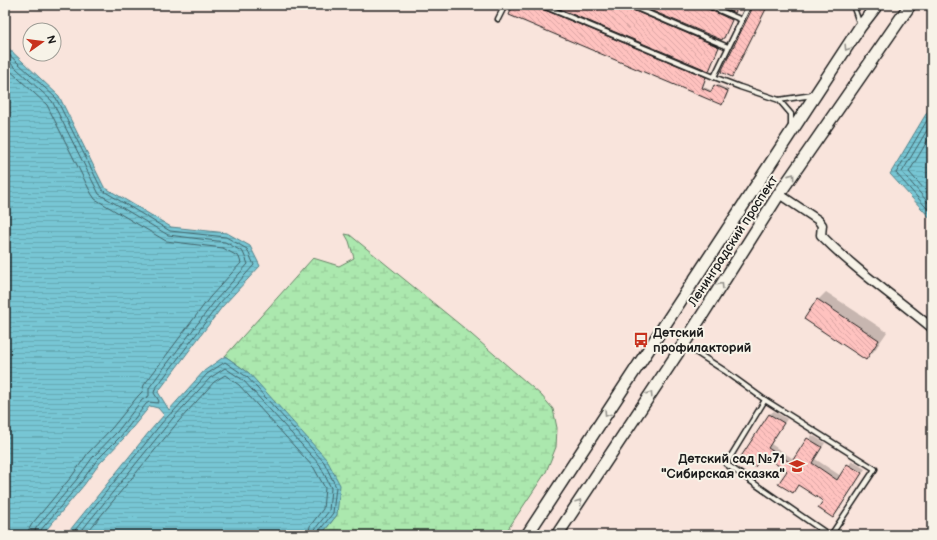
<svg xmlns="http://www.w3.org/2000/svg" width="937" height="540" viewBox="0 0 937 540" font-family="'Balsamiq Sans',sans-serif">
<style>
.wetland{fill:url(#wetland-marsh);stroke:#648265}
.water{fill:url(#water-rules);stroke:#53828a}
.shadow{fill:#0003}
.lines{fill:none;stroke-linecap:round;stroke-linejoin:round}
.shore{stroke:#406066;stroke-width:1}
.building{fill:url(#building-back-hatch);stroke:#1c1c1c}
.lane-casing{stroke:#1c1c1c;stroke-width:7}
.street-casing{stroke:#1c1c1c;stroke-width:11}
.secondary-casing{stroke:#1c1c1c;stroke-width:14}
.lane{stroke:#f7f3e8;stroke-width:4}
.street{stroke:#f7f3e8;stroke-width:8}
.secondary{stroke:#f7f3e8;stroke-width:11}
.oneway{stroke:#94928c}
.labels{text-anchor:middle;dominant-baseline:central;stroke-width:4;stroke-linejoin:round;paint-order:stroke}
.street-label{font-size:13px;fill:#1c1c1c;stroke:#f7f3e8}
.poi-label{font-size:13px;font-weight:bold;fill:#1c1c1c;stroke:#f7f3e8;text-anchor:start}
</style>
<defs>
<pattern id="wetland-marsh" width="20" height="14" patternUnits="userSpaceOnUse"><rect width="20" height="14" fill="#abe8ae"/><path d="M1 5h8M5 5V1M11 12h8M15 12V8" fill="none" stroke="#93c695"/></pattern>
<pattern id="water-rules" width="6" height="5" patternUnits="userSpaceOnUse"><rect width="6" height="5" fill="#77c6d4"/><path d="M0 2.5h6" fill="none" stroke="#66aab5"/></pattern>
<pattern id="building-back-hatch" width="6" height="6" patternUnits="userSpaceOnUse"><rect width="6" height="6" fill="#ffc2bf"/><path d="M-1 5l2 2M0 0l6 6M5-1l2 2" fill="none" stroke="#daa6a4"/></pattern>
</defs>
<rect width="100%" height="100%" fill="#f9e4dc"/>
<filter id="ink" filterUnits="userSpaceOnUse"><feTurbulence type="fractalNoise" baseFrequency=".025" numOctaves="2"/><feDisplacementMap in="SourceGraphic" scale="8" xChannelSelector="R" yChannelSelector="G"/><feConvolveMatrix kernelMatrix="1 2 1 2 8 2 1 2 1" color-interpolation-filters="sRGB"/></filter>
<g filter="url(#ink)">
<polygon class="wetland" points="345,234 350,235 464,328 541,395 553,409 557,428 556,447 546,472 504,535 321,535 337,515 249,373 225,356 313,258 339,266 354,258 349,241"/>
<g class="water">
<polygon points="5,45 59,96 104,187 171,227 227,233 250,246 260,266 222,307 158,392 169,410 204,371 225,356 249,373 327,460 340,485 337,515 321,535 66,535 149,432 164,415 158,408 150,406 124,438 100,463 84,485 42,535 5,535"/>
<polygon points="932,104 932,220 890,174"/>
</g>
<g class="shadow">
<polygon points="515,5 540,5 707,76 702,86 713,91 717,84 729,90 724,103 722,104"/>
<polygon points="553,5 628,5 720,45 710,68"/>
<polygon points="641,5 706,5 733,18 724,37"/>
<polygon points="755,5 768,5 732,76"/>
<polygon points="826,292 887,332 874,351 866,359 818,300"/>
<polygon points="774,411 787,419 771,444 795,460 812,435 825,443 815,459 841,476 852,461 865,469 837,513 833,516 825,500 799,484 792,492 788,470 763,454 754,466 742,458 770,414"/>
</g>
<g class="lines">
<g class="shore">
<polyline points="5,51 56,98 102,190 170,231 226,237 247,249 254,265 219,304 155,389 154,393 159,401 158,403 149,402 146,404 121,436 97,460 81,482 40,531 39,535"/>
<polyline points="5,58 52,101 99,194 168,235 225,242 243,252 248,264 215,301 157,377 149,388 149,396 142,400 117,432 93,457 77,479 36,528 34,535"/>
<polyline points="5,66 47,105 91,193 95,199 166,241 223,248 239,257 241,263 210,297 144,385 142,392 138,396 112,428 88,453 72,476 32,524 29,529 28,535"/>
<polyline points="932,112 896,173 932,214"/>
<polyline points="932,122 902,172 932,207"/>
<polyline points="932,133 909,172 932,198"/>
<path d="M71 535C96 505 120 474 145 444 150 438 167 415 173 412L207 374 225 362 247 377 324 462 336 487 333 513 319 531V535"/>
<polyline points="78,535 173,418 210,378 225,368 243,380 320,465 331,488 329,511 315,529 314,535"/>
<polyline points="85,535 178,422 214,382 225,375 239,385 314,468 325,488 323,509 310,526 308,535"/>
</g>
</g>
<g class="building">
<polygon points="513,5 538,5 540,8 706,77 702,88 711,92 714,85 728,91 722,105 509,15"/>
<polygon points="550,5 626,5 628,8 719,47 709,71"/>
<polygon points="638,5 704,5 706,8 732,20 724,38 723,38 722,40"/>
<polygon points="716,5 739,5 735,13"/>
<polygon points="754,5 768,5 732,77 721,72"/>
<polygon points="817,299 879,340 866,360 804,319"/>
<polygon points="769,414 784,423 768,448 791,463 807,438 822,447 812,463 837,480 847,464 862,473 833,518 818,508 823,501 798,485 793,493 778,484 787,471 762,455 755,467 740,458"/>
</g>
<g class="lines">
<defs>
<g id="lane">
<polyline points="541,5 714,77"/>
<polyline points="629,5 728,47"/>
<polyline points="707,5 742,20"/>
<polyline points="749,5 714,77 740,87 779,100 813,95"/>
<polyline points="853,5 860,25"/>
<polyline points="498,19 505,5"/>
<polyline points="779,100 791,114 791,127"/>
<polyline points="683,344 725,371 765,400 875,469 831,535"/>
<polyline points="765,400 726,464 829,535"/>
</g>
<path id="street" d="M779 194 818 220 822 225 821 235C855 270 895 297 932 328"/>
<g id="secondary">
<polyline points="527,535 860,27 877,5"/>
<polyline points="557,535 687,339 779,194 910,5"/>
</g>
</defs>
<use href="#lane" class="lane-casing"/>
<use href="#street" class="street-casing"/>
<use href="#secondary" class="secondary-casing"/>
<use href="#lane" class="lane"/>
<use href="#street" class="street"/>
<use href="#secondary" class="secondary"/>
</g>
<defs><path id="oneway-chevron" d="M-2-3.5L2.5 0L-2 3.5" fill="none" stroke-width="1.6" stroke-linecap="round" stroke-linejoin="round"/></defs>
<g class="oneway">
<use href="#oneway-chevron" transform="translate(847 48) rotate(123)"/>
<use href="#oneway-chevron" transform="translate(792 176) rotate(-55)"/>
<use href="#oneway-chevron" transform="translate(721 285) rotate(-58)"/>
<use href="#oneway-chevron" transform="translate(650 394) rotate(-57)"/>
<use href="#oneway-chevron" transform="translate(607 414) rotate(123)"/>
<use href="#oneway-chevron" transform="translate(579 502) rotate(-57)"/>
</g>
</g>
<defs>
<symbol id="bus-bare" viewBox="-9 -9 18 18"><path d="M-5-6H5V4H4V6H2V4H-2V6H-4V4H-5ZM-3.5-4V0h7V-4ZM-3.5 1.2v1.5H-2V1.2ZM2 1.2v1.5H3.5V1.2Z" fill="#c8321e" stroke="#f7f3e8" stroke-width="2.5" paint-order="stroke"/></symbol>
<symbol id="school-bare" viewBox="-9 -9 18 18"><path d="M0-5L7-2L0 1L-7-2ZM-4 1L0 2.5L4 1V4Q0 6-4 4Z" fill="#c8321e" stroke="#f7f3e8" stroke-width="2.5" paint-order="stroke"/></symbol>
</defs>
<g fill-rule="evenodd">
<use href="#bus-bare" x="630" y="329" width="22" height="22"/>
<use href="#school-bare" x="786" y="455" width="22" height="22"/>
</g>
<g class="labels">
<g class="street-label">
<text transform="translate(733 241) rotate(-57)">Ленинградский проспект</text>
</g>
<g class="poi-label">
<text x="653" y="333">Детский<tspan x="653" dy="15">профилакторий</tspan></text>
<text x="785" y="459" text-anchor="end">Детский сад №71<tspan x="785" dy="15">"Сибирская сказка"</tspan></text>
</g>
</g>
<rect width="937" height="540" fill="none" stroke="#f7f3e8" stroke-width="20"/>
<rect x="10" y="10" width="917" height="520" fill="none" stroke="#1c1c1c" stroke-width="1.5" filter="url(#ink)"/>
<g transform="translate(42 42) rotate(76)"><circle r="19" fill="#f7f3e8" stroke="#9f9d96"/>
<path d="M0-3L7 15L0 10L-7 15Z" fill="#c8321e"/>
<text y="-6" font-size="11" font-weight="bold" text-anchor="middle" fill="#1c1c1c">N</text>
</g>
</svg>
